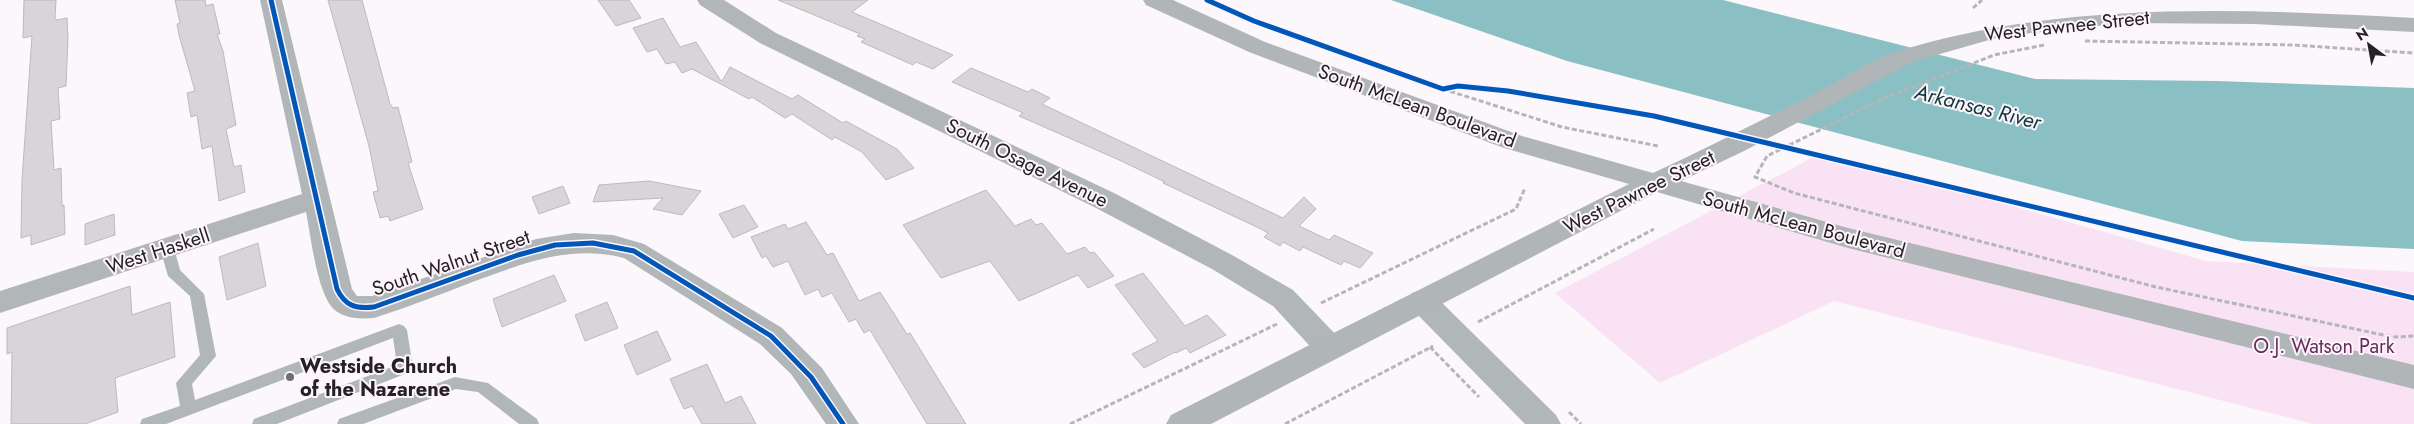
<svg xmlns="http://www.w3.org/2000/svg" width="2414" height="424" viewBox="0 0 2414 424" font-family="Jost,sans-serif">
<style>
.green{fill:#f9e2f4}
.water{fill:#8ac0c4}
.building{fill:#d8d4d7;stroke:#bdb9bc}
.lines{fill:none;stroke-linecap:round;stroke-linejoin:round}
.path{stroke:#b4b6b9;stroke-width:3;stroke-dasharray:5 2.5;stroke-linecap:butt}
.service{fill:#b1b7b9;fill-rule:evenodd}
.minor{fill:#b1b7b9;fill-rule:evenodd}
.secondary{fill:#b0b6b8;fill-rule:evenodd}
.cycleway-casing{stroke:#fef5fc;stroke-width:8}
.cycleway{stroke:#0057b8;stroke-width:5}
.poi-dot{fill:#706c6f;stroke:#fef5fc;stroke-width:2}
.labels{text-anchor:middle;dominant-baseline:central;stroke-width:4;stroke-linejoin:round;paint-order:stroke}
.street-label{font-size:20px;fill:#252124;stroke:#fef5fc}
.park-label{font-size:20px;fill:#662c5e;stroke:#fef5fc}
.poi-label{font-size:20px;font-weight:bold;fill:#252124;stroke:#fef5fc;text-anchor:start}
.water-label{font-size:21px;font-style:italic;fill:#11383a;stroke:#fef5fc}
</style>
<rect width="100%" height="100%" fill="#fcf7fb"/>
<polygon class="green" points="1823,152 2206,261 2414,272 2414,424 2313,424 1834,301 1660,383 1555,293"/>
<polygon class="water" points="1391,0 1723,0 2035,79 2217,81 2414,88 2414,249 2242,241 1567,61"/>
<g class="building">
<polygon points="24,0 56,0 55,18 57,20 67,18 68,38 66,86 58,88 60,119 51,121 54,170 61,168 62,206 64,205 65,234 31,245 31,235 21,238 22,180 32,36 23,38"/>
<polygon points="175,0 205,0 206,6 213,4 220,34 217,34 223,51 236,125 226,129 234,167 241,165 245,192 219,201 212,146 202,149 197,115 191,117 187,93 195,91 179,35 177,24 180,23"/>
<polygon points="328,0 362,0 390,104 393,108 398,107 412,162 408,163 423,209 390,221 388,216 380,218 373,192 378,191 369,146"/>
<polygon points="598,0 629,0 641,18 616,26"/>
<polygon points="778,0 868,0 852,12 953,55 933,69 916,62 913,65 861,42 865,39 857,36 860,34"/>
<polygon points="663,18 680,47 696,42 721,81 724,78 730,67 792,99 798,95 843,123 846,121 897,149 914,168 886,180 862,152 835,137 832,140 792,114 785,118 752,97 749,99 692,69 682,73 675,62 666,64 657,49 647,52 633,28"/>
<polygon points="971,68 1028,92 1032,89 1050,98 1042,104 1283,218 1304,197 1316,209 1299,226 1329,240 1334,235 1373,253 1360,268 1344,261 1341,265 1303,247 1300,251 1283,242 1280,246 1264,237 1268,233 1261,229 1163,183 1165,182 1117,159 1019,116 1023,113 952,82"/>
<polygon points="649,181 701,191 682,215 653,209 663,198 593,202 599,185"/>
<polygon points="563,186 570,203 539,214 532,197"/>
<polygon points="986,190 1015,226 1031,219 1036,225 1042,223 1067,254 1085,247 1090,253 1094,252 1114,276 1088,288 1078,275 1019,301 990,261 941,278 903,225"/>
<polygon points="744,205 758,227 733,238 719,214"/>
<polygon points="114,214 115,235 85,245 85,224"/>
<polygon points="806,222 827,255 833,253 859,301 880,292 907,334 910,333 966,424 927,424 870,330 864,333 856,319 849,322 832,293 822,297 818,289 805,295 788,261 773,267 766,256 762,258 751,237 785,224 788,229"/>
<polygon points="258,243 266,286 227,300 219,257"/>
<polygon points="1143,273 1185,326 1207,315 1226,335 1190,353 1186,348 1176,353 1175,352 1144,368 1132,354 1158,341 1115,285"/>
<polygon points="554,275 566,301 502,327 493,299"/>
<polygon points="130,286 132,315 170,302 175,357 115,378 118,412 85,424 11,424 12,352 7,354 7,328"/>
<polygon points="607,302 618,328 585,341 575,315"/>
<polygon points="657,331 671,360 637,375 624,345"/>
<polygon points="707,364 725,403 741,396 756,424 702,424 692,406 684,409 670,379"/>
</g>
<g class="lines">
<g class="path">
<polyline points="1973,8 1982,0"/>
<polyline points="2085,41 2294,45 2414,53"/>
<polyline points="2044,45 1994,55 1885,98 1767,156 1755,177 1794,193 2156,287 2393,337 2414,336"/>
<polyline points="1443,89 1562,127 1658,146"/>
<polyline points="1321,303 1516,209 1525,188"/>
<polyline points="1478,322 1654,229"/>
<polyline points="1430,347 1479,397"/>
<polyline points="1569,412 1581,424"/>
<polyline points="1070,424 1277,324"/>
<polyline points="1285,424 1433,346"/>
</g>
<g class="service">
<polygon points="167,243 174,248 180,270 204,294 216,356 192,384 195,400 399,324 404,326 407,330 413,368 410,372 277,424 252,424 254,419 397,365 393,338 166,424 140,424 142,419 180,406 176,383 200,355 190,296 168,276 160,248"/>
<polygon points="455,377 488,383 537,419 539,424 519,424 478,392 456,389 363,424 337,424 339,419"/>
</g>
<g class="minor">
<path d="M260 0H282L352 289 357 296H372L536 239 574 233 613 235 644 244 782 328 822 368 859 424H826L791 374 760 344 624 258C571 244 525 263 475 281 442 294 408 307 374 318 362 319 347 319 336 311 317 297 311 236 306 212L0 313V291L302 194Z"/>
<polygon points="697,0 724,0 776,33 1114,193 1232,255 1293,290 1341,340 1345,348 1341,356 1330,360 1319,356 1273,306 1212,269 1094,207 760,43 700,5"/>
<polygon points="1422,290 1432,293 1556,415 1561,424 1525,424 1412,309 1407,301 1412,293"/>
</g>
<path class="secondary" d="M1143 0H1173L1265 42 1522 136 1653 173C1707 148 1760 121 1814 94 1840 80 1868 62 1896 52 2061 0 2242 9 2414 18V32L2254 24 2126 23 2003 36 1912 62 1744 151 1681 181 1848 228 2414 365V389L1848 248 1657 192 1211 424H1166L1171 415 1629 184 1504 148 1249 52 1146 5Z"/>
<defs>
<g id="cycleway">
<path d="M271 0 337 289C345 306 356 309 374 307L518 255 555 245 593 243 634 251 771 336 811 377 843 424"/>
<polyline points="1207,0 1254,21 1443,89 1458,86 1508,91 1654,116 2414,298"/>
</g>
</defs>
<use href="#cycleway" class="cycleway-casing"/>
<use href="#cycleway" class="cycleway"/>
</g>
<circle class="poi-dot" cx="290" cy="377" r="5"/>
<g class="labels">
<g class="street-label">
<text transform="translate(2067 26) rotate(-6)">West Pawnee Street</text>
<text transform="translate(1417 106) rotate(20)">South McLean Boulevard</text>
<text transform="translate(1027 163) rotate(26)">South Osage Avenue</text>
<text transform="translate(1639 192) rotate(-26)">West Pawnee Street</text>
<text transform="translate(1804 225) rotate(15)">South McLean Boulevard</text>
<text transform="translate(158 251) rotate(-18)">West Haskell</text>
<text transform="translate(451 263) rotate(-19)">South Walnut Street</text>
</g>
<g class="park-label">
<text x="2324" y="346">O.J. Watson Park</text>
</g>
<g class="poi-label">
<text x="300" y="366">Westside Church<tspan x="300" dy="23">of the Nazarene</tspan></text>
</g>
<g class="water-label">
<text transform="translate(1978 107) rotate(14)">Arkansas River</text>
</g>
</g>
<g transform="translate(2369 45) rotate(328)" stroke="#fef5fc" stroke-width="4" paint-order="stroke">
<path d="M0-4L9 19L0 12L-9 19Z" fill="#252124"/>
<text y="-8" font-size="14" font-weight="bold" text-anchor="middle" fill="#252124">N</text>
</g>
</svg>
